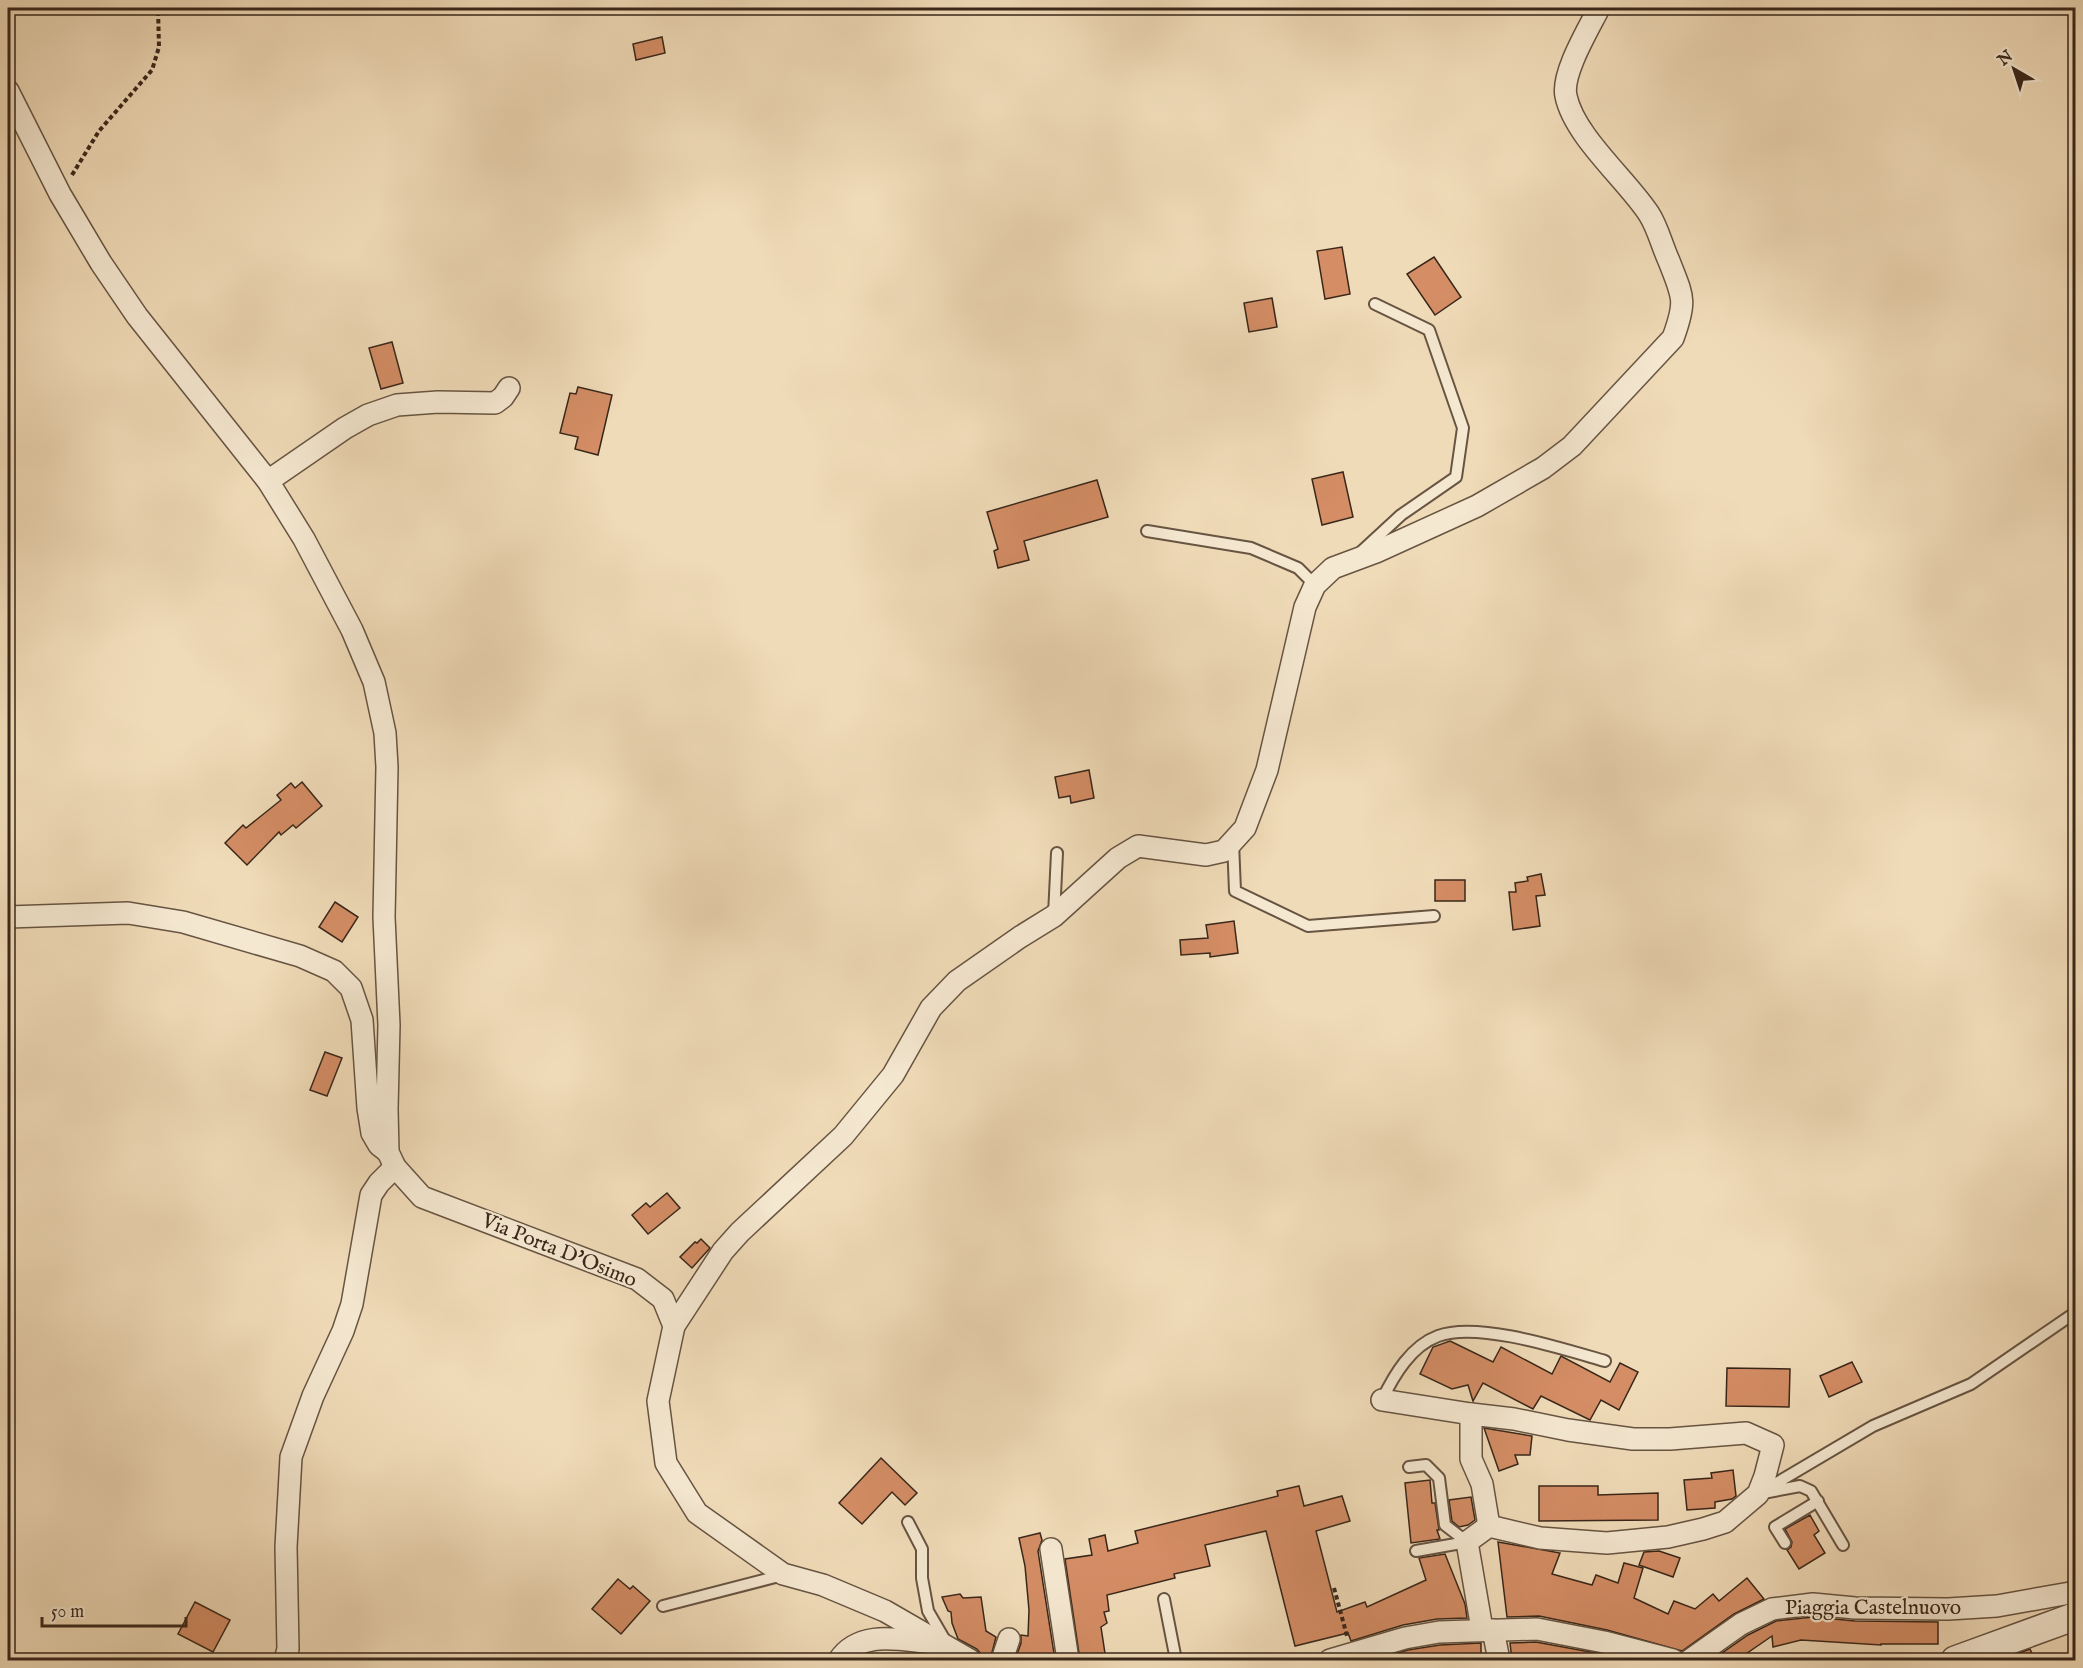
<svg xmlns="http://www.w3.org/2000/svg" width="2083" height="1668" viewBox="0 0 2083 1668" font-family="'IM FELL English',serif">
<style>
.building{fill:#d48d65;stroke:#39271a;stroke-width:1.5}
.lines{fill:none;stroke-linecap:round;stroke-linejoin:round}
.service-casing{stroke:#675442;stroke-width:14}
.minor-casing{stroke:#675442;stroke-width:24}
.tertiary-casing{stroke:#675442;stroke-width:30}
.path{stroke:#39271a;stroke-width:4;stroke-dasharray:4.5 3;stroke-linecap:butt}
.service{stroke:#f5e8d1;stroke-width:10}
.minor{stroke:#f5e8d1;stroke-width:21}
.tertiary{stroke:#f5e8d1;stroke-width:27}
.labels{text-anchor:middle;dominant-baseline:central;stroke-width:4.5;stroke-linejoin:round;paint-order:stroke}
.street-label{font-size:21px;fill:#39271a;stroke:#f5e8d1}
</style>
<rect width="100%" height="100%" fill="#f0dbb8"/>
<filter id="stains"><feTurbulence type="fractalNoise" baseFrequency=".00333" numOctaves="4"/><feColorMatrix values="0 0 0 0 .2 0 0 0 0 .09 0 0 0 0 .02 0 0 0 .5 -.17"/></filter>
<radialGradient id="worn" r=".72"><stop offset=".6" stop-color="#630" stop-opacity="0"/><stop offset="1" stop-color="#630" stop-opacity=".3"/></radialGradient>
<g class="building">
<polygon points="662,37 665,53 636,60 633,44"/>
<polygon points="1342,247 1350,294 1325,299 1317,251"/>
<polygon points="1434,257 1461,297 1435,315 1407,274"/>
<polygon points="1272,298 1277,327 1249,332 1244,303"/>
<polygon points="392,342 403,383 381,389 369,348"/>
<polygon points="578,387 612,395 598,455 575,449 578,437 560,433 570,393 576,394"/>
<polygon points="1343,472 1353,517 1322,525 1312,479"/>
<polygon points="1097,480 1108,517 1024,541 1029,560 998,568 994,551 998,549 987,512"/>
<polygon points="1089,770 1094,798 1071,803 1070,796 1059,798 1055,777"/>
<polygon points="302,782 322,806 296,828 293,825 281,835 279,832 247,865 225,843 243,825 246,828 281,800 277,795 291,783 295,788"/>
<polygon points="1541,874 1545,895 1536,896 1540,926 1513,930 1509,892 1516,892 1515,883 1528,881 1527,877"/>
<rect x="1435" y="880" width="30" height="21"/>
<polygon points="335,902 358,917 342,942 319,927"/>
<polygon points="1234,921 1238,953 1210,957 1210,953 1181,955 1180,940 1208,938 1206,925"/>
<polygon points="325,1052 342,1058 327,1096 310,1090"/>
<polygon points="667,1193 680,1208 648,1234 632,1215 646,1203 650,1207"/>
<polygon points="701,1239 710,1248 692,1268 680,1257 695,1242 697,1243"/>
<polygon points="1450,1341 1493,1362 1501,1347 1552,1374 1561,1356 1610,1382 1620,1363 1638,1372 1619,1410 1601,1400 1590,1420 1541,1396 1533,1409 1483,1383 1473,1401 1468,1385 1452,1389 1420,1374 1433,1347"/>
<polygon points="1852,1362 1862,1382 1829,1397 1820,1376"/>
<polygon points="1727,1368 1790,1369 1789,1407 1726,1406"/>
<polygon points="1484,1428 1532,1436 1530,1455 1515,1455 1518,1464 1499,1471"/>
<polygon points="881,1458 917,1493 905,1505 892,1492 862,1524 839,1503"/>
<polygon points="1733,1470 1736,1496 1732,1499 1715,1502 1715,1508 1687,1510 1684,1480 1712,1478 1711,1473"/>
<polygon points="1430,1480 1432,1503 1435,1503 1439,1530 1437,1530 1440,1539 1411,1543 1405,1483"/>
<polygon points="1299,1486 1304,1506 1342,1496 1350,1521 1316,1531 1337,1612 1365,1602 1367,1607 1426,1580 1419,1558 1445,1554 1465,1604 1467,1618 1437,1619 1403,1625 1351,1641 1348,1633 1295,1646 1266,1531 1205,1545 1210,1566 1174,1574 1175,1578 1107,1595 1109,1611 1104,1612 1107,1623 1101,1627 1106,1660 1080,1660 1065,1559 1092,1555 1089,1539 1105,1535 1108,1551 1138,1543 1135,1531 1278,1496 1277,1491"/>
<polygon points="1539,1486 1598,1486 1598,1495 1658,1493 1658,1520 1539,1521"/>
<polygon points="1471,1497 1475,1520 1468,1525 1459,1527 1452,1521 1449,1500"/>
<polygon points="1810,1515 1819,1531 1814,1535 1825,1553 1799,1569 1787,1550 1791,1547 1792,1542 1785,1529"/>
<polygon points="1040,1533 1042,1540 1038,1551 1055,1660 1015,1660 1021,1643 1021,1635 1028,1636 1029,1610 1025,1566 1019,1538"/>
<polygon points="1498,1542 1560,1553 1552,1574 1592,1585 1596,1575 1618,1583 1624,1563 1643,1568 1634,1598 1668,1614 1674,1601 1695,1609 1713,1594 1719,1601 1747,1578 1764,1599 1734,1614 1682,1651 1607,1630 1539,1616 1507,1617"/>
<polygon points="1659,1551 1680,1558 1673,1577 1639,1565 1644,1552"/>
<polygon points="618,1579 630,1589 633,1586 650,1601 621,1634 592,1609"/>
<polygon points="960,1594 963,1598 981,1597 986,1631 996,1637 990,1660 983,1660 981,1654 977,1649 958,1639 952,1623 951,1612 948,1611 942,1597"/>
<polygon points="195,1602 230,1620 213,1652 178,1634"/>
<polygon points="1813,1617 1855,1621 1938,1622 1938,1644 1881,1644 1881,1645 1801,1640 1773,1647 1772,1636 1737,1660 1712,1660 1748,1635 1776,1621"/>
<polygon points="1536,1642 1601,1654 1624,1660 1512,1660 1510,1643"/>
<polygon points="1481,1643 1481,1660 1374,1660 1408,1650 1440,1645"/>
<polygon points="2030,1649 2035,1660 2000,1660"/>
</g>
<g class="lines">
<defs>
<g id="service">
<polyline points="1147,531 1251,548 1298,568 1315,585"/>
<polyline points="1362,551 1401,515 1456,477 1463,428 1429,330 1375,304"/>
<polyline points="1233,842 1235,891 1308,926 1434,916"/>
<polyline points="1054,915 1057,853"/>
<path d="M1382 1400C1394 1375 1411 1346 1438 1336 1478 1321 1563 1349 1605 1361"/>
<polyline points="1409,1467 1426,1465 1439,1478 1445,1525 1467,1542 1416,1551"/>
<polyline points="908,1522 922,1549 922,1578 928,1611 946,1642"/>
<polyline points="1785,1543 1775,1527 1818,1501"/>
<polyline points="1843,1545 1811,1491 1800,1486 1758,1494 1873,1426 1971,1384 2076,1312"/>
<polyline points="1164,1599 1176,1660"/>
<polyline points="663,1606 783,1575"/>
</g>
<g id="minor">
<polyline points="8,91 60,194 101,263 137,316 268,481 304,539 352,630 374,682 385,733 387,767 384,917 389,1025 387,1109 388,1152 395,1167 422,1197 637,1279 663,1299 674,1326 658,1401 666,1463 697,1513 783,1574 823,1585 885,1611 970,1660"/>
<polyline points="268,481 345,428 368,415 397,405 438,402 495,403 503,397 509,388"/>
<polyline points="8,917 128,913 183,922 300,956 334,971 351,988 362,1020 368,1108 372,1133 379,1145 388,1152"/>
<path d="M674 1326 723 1251 740 1232 843 1136 893 1075 931 1008 957 981 1020 937 1054 916 1118 858 1138 846 1206 855 1224 851 1245 828 1267 770 1305 607 1315 585 1333 568 1376 552 1477 506 1543 468 1572 446 1673 338C1687 300 1683 297 1669 261 1662 246 1658 228 1649 214 1627 180 1574 136 1566 96 1561 74 1589 28 1599 8"/>
<polyline points="1382,1400 1471,1414"/>
<polygon points="1471,1414 1514,1419 1568,1430 1633,1439 1670,1439 1746,1433 1773,1445 1765,1476 1758,1494 1725,1522 1703,1529 1668,1537 1607,1543 1540,1538 1489,1526 1482,1484 1471,1459"/>
<polyline points="1051,1549 1068,1660"/>
<polyline points="1482,1629 1467,1542 1489,1526"/>
<polyline points="1493,1630 1499,1660"/>
<polyline points="285,1660 288,1649 286,1547 291,1457 313,1396 343,1331 352,1304 371,1195 379,1183 395,1167"/>
<path d="M839 1660C861 1628 903 1641 935 1643"/>
<polyline points="1002,1660 1009,1639"/>
<polyline points="1330,1660 1405,1638 1439,1632 1537,1629 1604,1642 1673,1660"/>
<polyline points="1690,1660 1741,1624 1772,1609 1813,1604 1855,1608 1948,1609 1997,1606 2070,1593"/>
</g>
<polyline id="tertiary" points="1955,1660 2076,1616"/>
</defs>
<use href="#service" class="service-casing"/>
<use href="#minor" class="minor-casing"/>
<use href="#tertiary" class="tertiary-casing"/>
<g class="path">
<polyline points="72,175 99,131 152,70 159,47 158,8"/>
<polyline points="1334,1588 1347,1636"/>
</g>
<use href="#service" class="service"/>
<use href="#minor" class="minor"/>
<use href="#tertiary" class="tertiary"/>
</g>
<g class="labels">
<g class="street-label">
<text transform="translate(559 1251) rotate(22)">Via Porta D'Osimo</text>
<text x="1873" y="1608">Piaggia Castelnuovo</text>
</g>
</g>
<rect width="2083" height="1668" fill="none" stroke="#f0dbb8" stroke-width="30"/>
<rect x="9" y="9" width="2065" height="1650" fill="none" stroke="#39271a" stroke-width="3"/>
<rect x="15" y="15" width="2053" height="1638" fill="none" stroke="#39271a" stroke-width="1.5"/>
<g transform="translate(2014 69) rotate(321)" stroke="#f5e8d1" stroke-width="4.5" paint-order="stroke">
<path d="M0-4.5L10 22L0 15L-10 22Z" fill="#39271a"/>
<text y="-9" font-size="16" font-weight="bold" text-anchor="middle" fill="#39271a">N</text>
</g>
<path d="M42 1617v9h144v-9" fill="none" stroke="#39271a" stroke-width="3"/>
<text x="51" y="1617" font-size="18" fill="#39271a" stroke="#f5e8d1" stroke-width="4.5" paint-order="stroke">50 m</text>
<rect width="100%" height="100%" filter="url(#stains)"/>
<rect width="100%" height="100%" fill="url(#worn)"/>
</svg>
